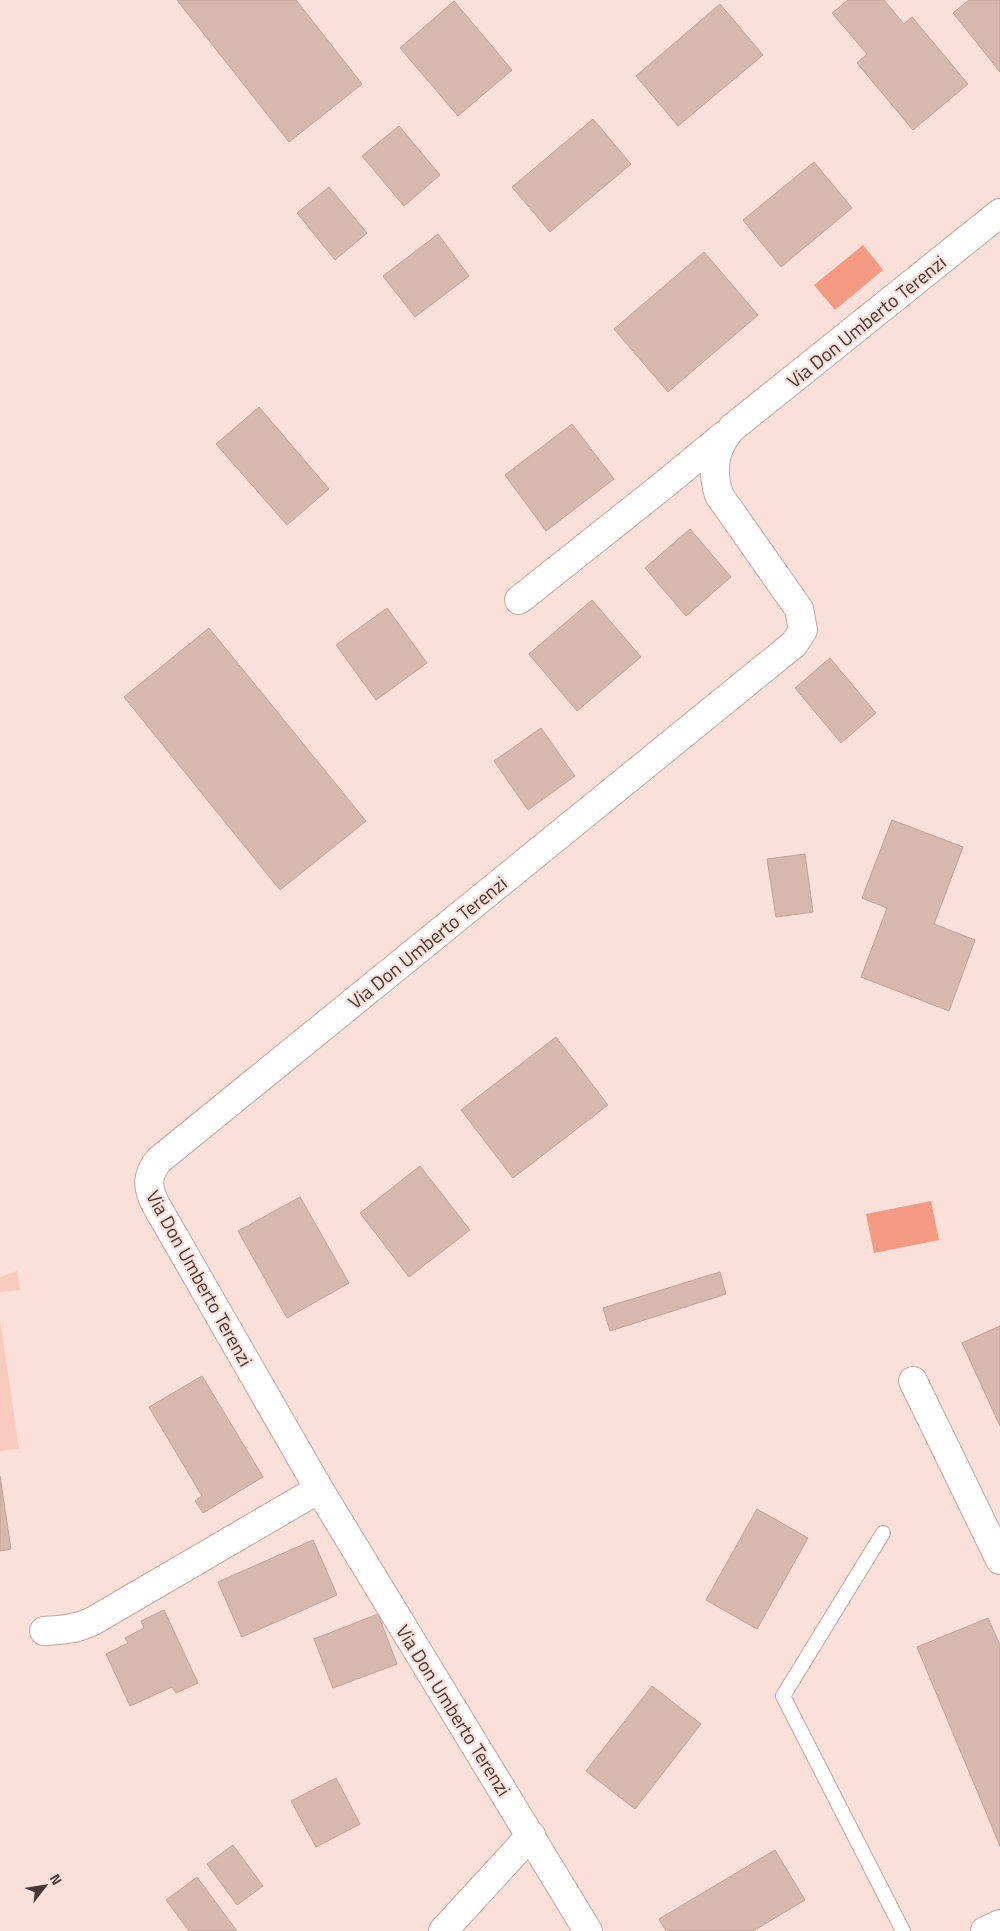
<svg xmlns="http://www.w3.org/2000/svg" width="1000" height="1931" viewBox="0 0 1000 1931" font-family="'Titillium Web',sans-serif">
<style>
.green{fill:#f8cbbe}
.water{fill:#f49a82}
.building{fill:#d7b8af;stroke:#c1a299}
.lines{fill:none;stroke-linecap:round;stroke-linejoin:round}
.lane-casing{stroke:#c6a79e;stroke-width:16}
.street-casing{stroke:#c6a79e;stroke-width:30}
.lane{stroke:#fff;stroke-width:14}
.street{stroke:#fff;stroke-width:28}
.labels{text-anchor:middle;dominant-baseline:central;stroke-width:4.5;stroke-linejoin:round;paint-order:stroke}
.street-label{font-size:19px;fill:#453835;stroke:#fbe0d9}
</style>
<rect width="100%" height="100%" fill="#fbe0d9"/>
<g class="green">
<polygon points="17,1271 20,1290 0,1292 0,1277"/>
<polygon points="0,1320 19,1449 0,1451"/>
</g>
<g class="water">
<polygon points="863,245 883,270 835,310 814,285"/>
<polygon points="931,1201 939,1240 874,1253 866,1214"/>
</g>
<g class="building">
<polygon points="177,0 296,0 362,84 289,142"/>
<polygon points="848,0 884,0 904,24 912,17 968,84 913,130 857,63 867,54 832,13"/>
<polygon points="969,0 1000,0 1000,72 953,13"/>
<polygon points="454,1 512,70 458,116 400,48"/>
<polygon points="720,4 763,55 678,126 636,76"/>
<polygon points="593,119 631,164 550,232 512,187"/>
<polygon points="399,126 440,175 404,206 362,156"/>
<polygon points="814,162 852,208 781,267 743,220"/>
<polygon points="329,187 367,233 335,260 297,213"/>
<polygon points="438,234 469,276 415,317 383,276"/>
<polygon points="704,252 758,315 668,392 614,329"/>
<polygon points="259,407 329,489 287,525 216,444"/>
<polygon points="572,424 614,479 546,531 505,475"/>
<polygon points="690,529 731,577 686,616 645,568"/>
<polygon points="592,600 641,657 577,711 529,654"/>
<polygon points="387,608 427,663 376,700 336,645"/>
<polygon points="209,628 366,821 280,890 124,697"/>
<polygon points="830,658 876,713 841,743 795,688"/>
<polygon points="541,728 575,776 528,810 494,761"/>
<polygon points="892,820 963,847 934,924 975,940 949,1011 861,977 887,908 862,898"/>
<polygon points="805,854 813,912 776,917 767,859"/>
<polygon points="556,1037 608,1105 513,1178 461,1110"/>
<polygon points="420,1166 470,1230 409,1277 360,1213"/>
<polygon points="300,1197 349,1283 287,1318 238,1231"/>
<polygon points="720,1272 726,1294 610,1331 603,1308"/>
<polygon points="1000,1326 1000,1426 962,1343"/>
<polygon points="202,1376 263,1477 203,1513 195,1501 202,1496 149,1407"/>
<polygon points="0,1476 11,1549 0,1551"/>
<polygon points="757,1509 808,1538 757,1629 706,1600"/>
<polygon points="313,1540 337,1595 242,1637 218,1582"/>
<polygon points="164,1610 198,1683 176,1693 172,1687 130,1706 106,1654 128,1643 125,1638 144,1628 141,1621"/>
<polygon points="378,1614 397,1664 333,1688 314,1639"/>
<polygon points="988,1618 1000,1645 1000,1846 917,1647"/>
<polygon points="652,1686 701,1724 635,1809 586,1771"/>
<polygon points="336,1778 360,1824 316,1847 291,1801"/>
<polygon points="233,1845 263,1886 237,1905 207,1864"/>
<polygon points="775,1850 805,1900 753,1931 666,1931 659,1919"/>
<polygon points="197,1877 237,1931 189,1931 166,1900"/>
</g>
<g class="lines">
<defs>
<polyline id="lane" points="883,1533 783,1696 903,1931"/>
<g id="street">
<polyline points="519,600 665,484 723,436"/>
<polyline points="913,1381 1000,1560"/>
<path d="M44 1631C62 1630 77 1629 93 1621L319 1489"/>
<polyline points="443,1931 531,1835"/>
<path d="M588 1931 319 1489 156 1205C147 1188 146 1175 159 1160L794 644 803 630 799 609 719 495C711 469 714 449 732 428L1000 213"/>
<polyline points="985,1931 1000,1924"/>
</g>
</defs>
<use href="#lane" class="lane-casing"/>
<use href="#street" class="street-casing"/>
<use href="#lane" class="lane"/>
<use href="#street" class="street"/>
</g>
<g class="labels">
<g class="street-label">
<text transform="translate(866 321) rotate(-39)">Via Don Umberto Terenzi</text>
<text transform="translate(427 942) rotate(-39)">Via Don Umberto Terenzi</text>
<text transform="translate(200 1278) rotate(61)">Via Don Umberto Terenzi</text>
<text transform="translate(454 1710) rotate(58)">Via Don Umberto Terenzi</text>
</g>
</g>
<g transform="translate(45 1886) rotate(59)" stroke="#fbe0d9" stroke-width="4" paint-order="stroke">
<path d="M0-4L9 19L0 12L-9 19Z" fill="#453835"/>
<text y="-8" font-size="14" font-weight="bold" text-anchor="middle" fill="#453835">N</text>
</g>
</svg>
